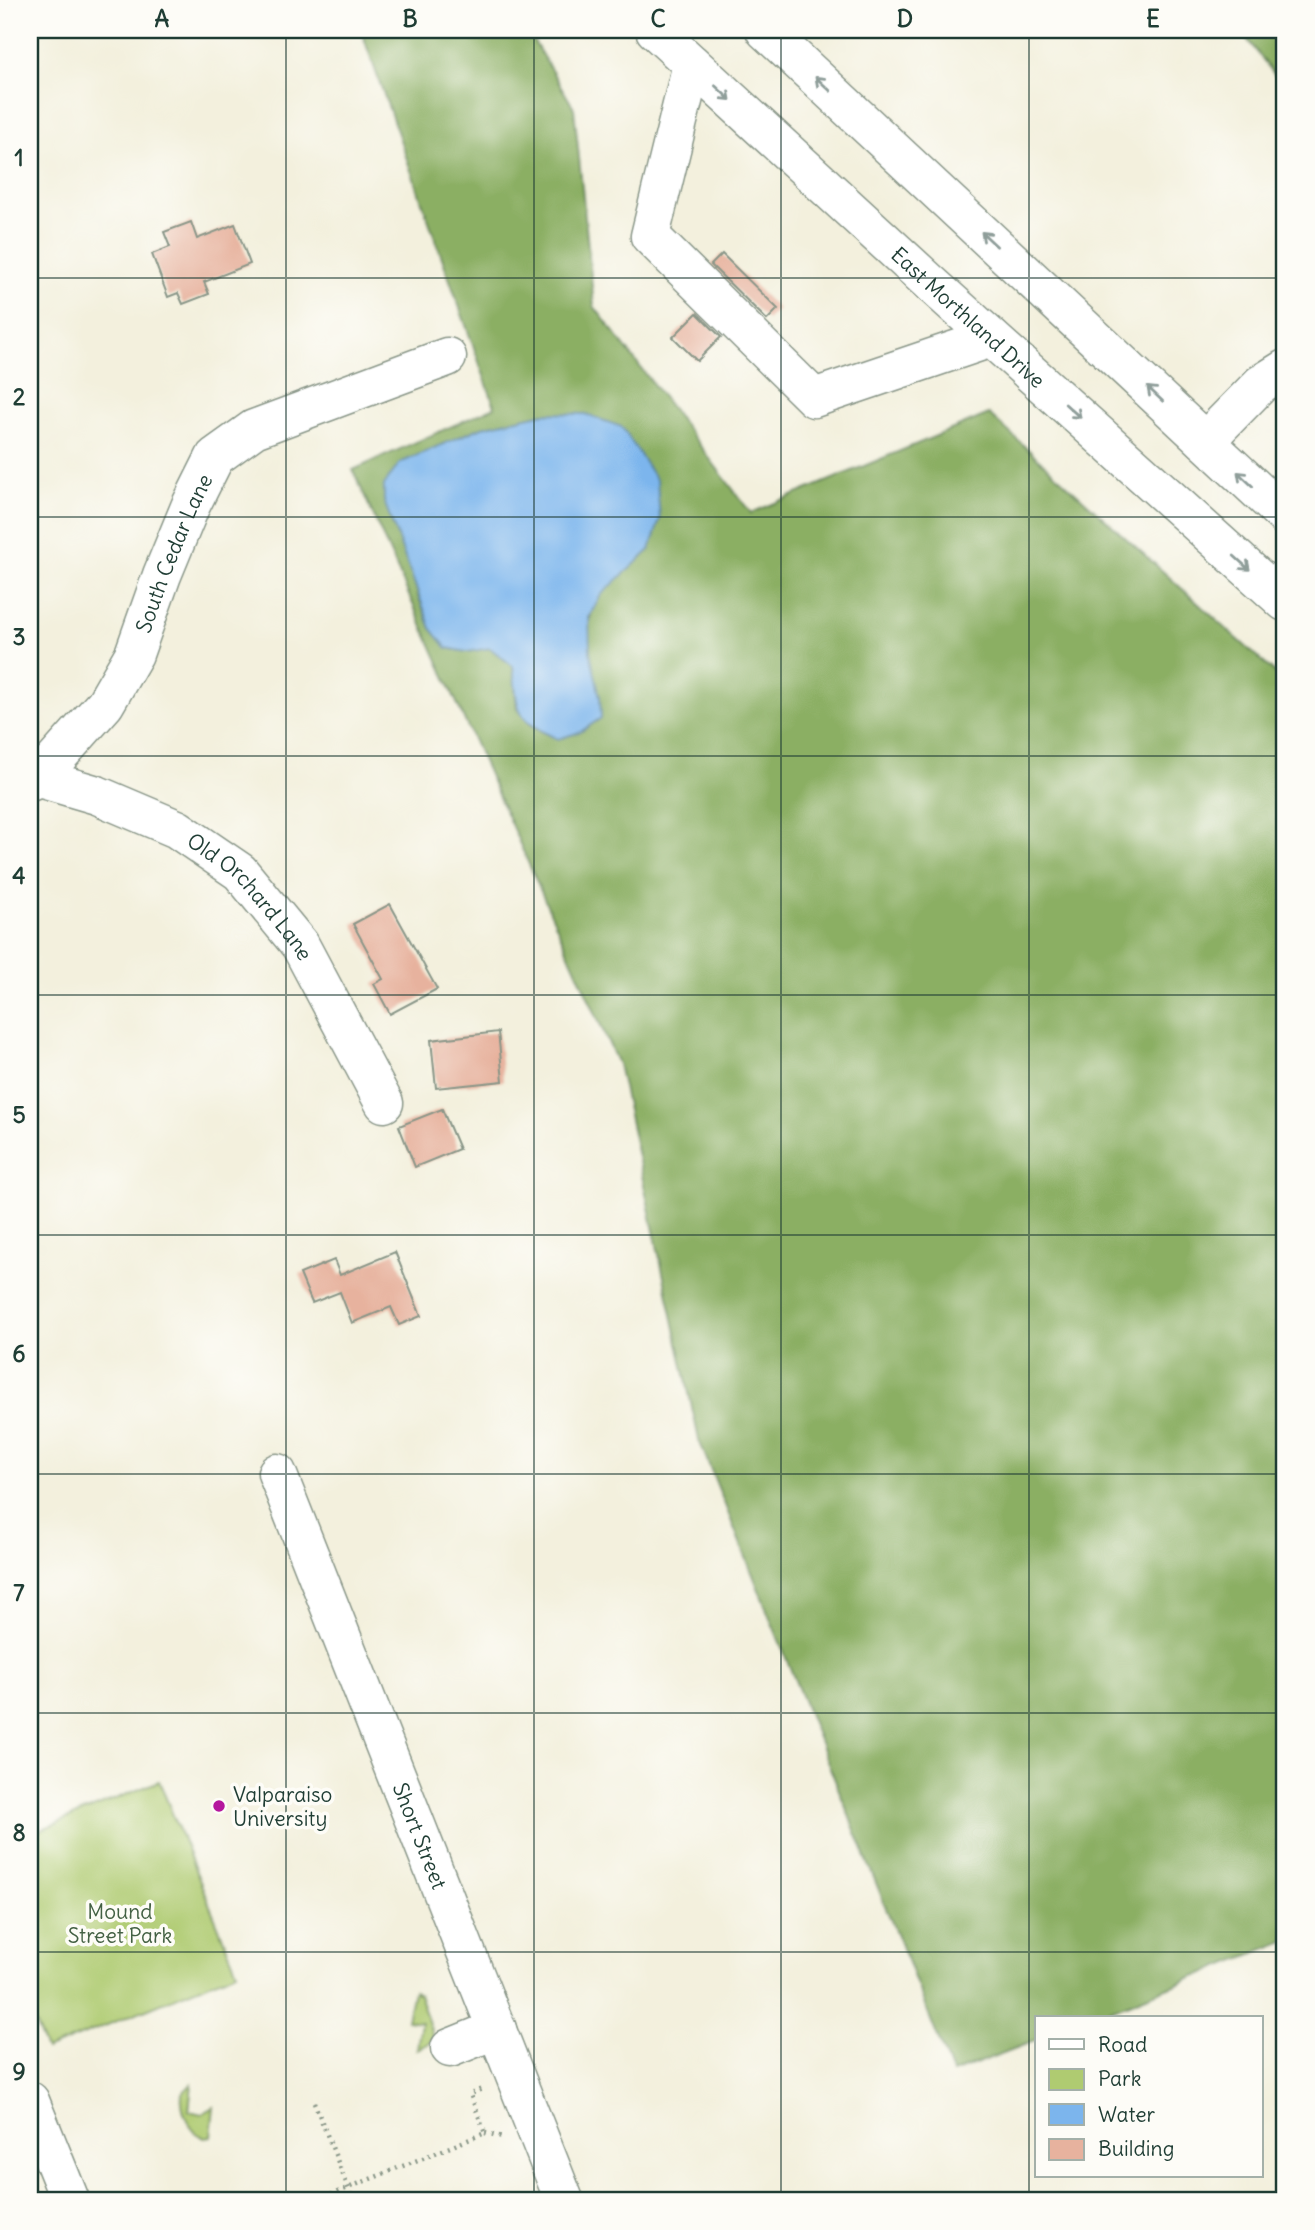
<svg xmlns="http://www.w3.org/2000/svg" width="1315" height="2230" viewBox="0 0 1315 2230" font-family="Delius,sans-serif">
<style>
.green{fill:#afcb71;stroke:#678452;stroke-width:2}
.forest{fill:#8baf63;stroke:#55764c;stroke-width:2;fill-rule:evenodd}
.water{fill:#7cb5ed;stroke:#4e7990;stroke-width:2}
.building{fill:#e7b29e}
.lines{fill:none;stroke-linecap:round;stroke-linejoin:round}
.minor-casing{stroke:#899688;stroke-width:41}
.highway-casing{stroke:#899688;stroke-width:41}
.path{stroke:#899688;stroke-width:4.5;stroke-dasharray:2 5;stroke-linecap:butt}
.minor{stroke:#fff;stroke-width:38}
.highway{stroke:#fff;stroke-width:38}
.oneway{stroke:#8f9e9a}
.grid{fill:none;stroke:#1f3d34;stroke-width:2;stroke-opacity:0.55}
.poi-dot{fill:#b5179e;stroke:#fdfcf7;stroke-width:2.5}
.labels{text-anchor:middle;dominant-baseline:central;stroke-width:7;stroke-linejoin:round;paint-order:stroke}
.street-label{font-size:21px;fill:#1f3d34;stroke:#fdfcf7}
.poi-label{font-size:21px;fill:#1f3d34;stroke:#fdfcf7;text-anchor:start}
.park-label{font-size:21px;fill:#436043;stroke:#fdfcf7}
.neatline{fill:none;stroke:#1f3d34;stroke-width:2.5}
.grid-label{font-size:23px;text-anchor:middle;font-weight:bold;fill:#1f3d34}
</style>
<rect width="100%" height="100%" fill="#fdfcf7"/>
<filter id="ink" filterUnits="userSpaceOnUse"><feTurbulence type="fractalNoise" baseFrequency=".0143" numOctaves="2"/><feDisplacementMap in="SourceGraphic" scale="14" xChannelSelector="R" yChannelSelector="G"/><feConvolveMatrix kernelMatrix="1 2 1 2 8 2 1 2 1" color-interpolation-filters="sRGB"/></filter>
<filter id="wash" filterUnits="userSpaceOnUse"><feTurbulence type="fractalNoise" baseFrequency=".00686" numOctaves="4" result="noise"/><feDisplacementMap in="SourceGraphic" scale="28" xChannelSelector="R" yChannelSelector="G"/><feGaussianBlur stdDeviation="1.57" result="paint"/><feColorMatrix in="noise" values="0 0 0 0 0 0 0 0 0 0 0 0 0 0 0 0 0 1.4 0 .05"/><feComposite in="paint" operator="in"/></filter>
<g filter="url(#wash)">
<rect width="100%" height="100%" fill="#f3f0dd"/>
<g class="green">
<polygon points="159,1781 237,1972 46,2050 30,2011 30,1834"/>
<polygon points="413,1991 419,1994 433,2036 430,2043 417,2049 421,2022 407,2020"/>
<path d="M192 2084 189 2111 202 2114 214 2107 211 2136 203 2137C188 2131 180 2108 182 2093Z"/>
</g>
<g class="forest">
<path d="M361 30H527L574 108 594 306 751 513 989 414 1285 682V1941L1091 2018H1037V2040L952 2073 699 1440 618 1064 353 470 495 407ZM544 413 650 550C634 565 614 579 601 595 574 630 598 679 601 718L580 732 558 739 532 727 517 709 513 666 490 648 467 652 447 648 431 628 418 596 412 570 390 519 400 463 482 427Z"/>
<polygon points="1240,30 1285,30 1285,88"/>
</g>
<path class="water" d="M544 413 585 414 622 427 657 481 660 519 650 550 601 595 589 617 590 652 600 697 601 718 580 732 558 739C512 718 519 712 513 666L490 648 467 652 447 648 431 628 384 501V485L400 463 482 427Z"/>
<g id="blocks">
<g class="building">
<polygon points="191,222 197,239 235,224 250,264 204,282 209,294 183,304 178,293 168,297 152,254 170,247 164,232"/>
<polygon points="722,254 778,309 767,320 711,265"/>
<polygon points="697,313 721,337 697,361 673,337"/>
<polygon points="390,904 437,989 390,1014 374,984 383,979 353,924"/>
<polygon points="498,1032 503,1081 436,1088 431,1040"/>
<polygon points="442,1109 459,1149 415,1167 399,1126"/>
<polygon points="395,1252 421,1316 399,1325 391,1307 352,1323 340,1292 312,1303 300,1274 334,1260 340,1275"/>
</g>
</g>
</g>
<g filter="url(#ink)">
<use href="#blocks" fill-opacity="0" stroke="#899688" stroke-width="2"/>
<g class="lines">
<defs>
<g id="minor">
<polyline points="692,64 650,236 814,398 991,338"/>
<polyline points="1205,441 1261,384 1285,369"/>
<path id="s1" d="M39 778 97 795 177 829 240 872 300 945 384 1103"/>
<path id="s2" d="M30 782 39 778 105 704 134 654 162 575 190 507 215 457 254 429 447 357"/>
<path id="s3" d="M277 1473 564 2200"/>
<polyline points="450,2048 497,2029"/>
<polyline points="30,2101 70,2200"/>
</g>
<g id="highway">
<path id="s4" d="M655 30 927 280 1285 602"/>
<polyline points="765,30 1285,516"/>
</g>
</defs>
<use href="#minor" class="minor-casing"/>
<use href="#highway" class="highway-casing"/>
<g class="path">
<polyline points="314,2102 353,2200"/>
<polyline points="485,2133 503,2137"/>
<polyline points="318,2200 485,2133 470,2094 482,2089 482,2087"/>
</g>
<use href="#minor" class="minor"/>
<use href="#highway" class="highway"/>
</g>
<defs><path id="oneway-shaft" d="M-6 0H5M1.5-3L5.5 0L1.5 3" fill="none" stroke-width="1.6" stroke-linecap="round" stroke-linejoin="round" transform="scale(1.75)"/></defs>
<g class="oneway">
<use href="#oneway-shaft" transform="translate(823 84) rotate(-137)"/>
<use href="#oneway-shaft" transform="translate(723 93) rotate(43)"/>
<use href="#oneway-shaft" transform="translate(989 239) rotate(-137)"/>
<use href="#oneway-shaft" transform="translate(1155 394) rotate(-137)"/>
<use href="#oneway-shaft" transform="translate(1073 411) rotate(42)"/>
<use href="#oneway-shaft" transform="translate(1245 479) rotate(-137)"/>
<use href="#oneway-shaft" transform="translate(1242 563) rotate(42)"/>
</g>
</g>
<path class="grid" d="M286 30V2200M534 30V2200M781 30V2200M1029 30V2200M30 278H1285M30 517H1285M30 756H1285M30 995H1285M30 1235H1285M30 1474H1285M30 1713H1285M30 1952H1285"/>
<circle class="poi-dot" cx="219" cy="1806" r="7"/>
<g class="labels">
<g class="street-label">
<text stroke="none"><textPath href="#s4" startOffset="425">East Morthland Drive</textPath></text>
<text stroke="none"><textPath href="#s2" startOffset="275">South Cedar Lane</textPath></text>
<text stroke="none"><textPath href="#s1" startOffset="248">Old Orchard Lane</textPath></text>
<text stroke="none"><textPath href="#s3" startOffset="390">Short Street</textPath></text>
</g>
<g class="poi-label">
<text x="233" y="1794">Valparaiso<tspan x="233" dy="24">University</tspan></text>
</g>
<g class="park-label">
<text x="120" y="1911">Mound<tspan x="120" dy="24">Street Park</tspan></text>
</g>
</g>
<rect width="1315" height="2230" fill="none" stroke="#fdfcf7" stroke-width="77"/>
<rect x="1035" y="2016" width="228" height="161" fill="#fdfcf7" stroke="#a4b0a9" stroke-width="2"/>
<rect x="1049" y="2039" width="35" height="10" fill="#ffffff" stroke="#a4b0a9" stroke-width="2"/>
<text x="1098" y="2052" font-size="21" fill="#1f3d34">Road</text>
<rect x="1049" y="2069" width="35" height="21" fill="#afcb71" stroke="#a4b0a9" stroke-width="2"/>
<text x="1098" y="2086" font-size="21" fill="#1f3d34">Park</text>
<rect x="1049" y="2104" width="35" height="21" fill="#7cb5ed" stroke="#a4b0a9" stroke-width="2"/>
<text x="1098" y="2122" font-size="21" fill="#1f3d34">Water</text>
<rect x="1049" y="2139" width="35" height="21" fill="#e7b29e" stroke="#a4b0a9" stroke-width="2"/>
<text x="1098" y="2156" font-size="21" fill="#1f3d34">Building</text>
<rect x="38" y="38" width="1238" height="2154" class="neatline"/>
<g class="grid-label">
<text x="162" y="27">A</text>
<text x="410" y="27">B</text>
<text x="658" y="27">C</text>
<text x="905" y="27">D</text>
<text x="1153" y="27">E</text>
<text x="19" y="166">1</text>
<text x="19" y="405">2</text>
<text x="19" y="645">3</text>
<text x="19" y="884">4</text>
<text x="19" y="1123">5</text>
<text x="19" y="1362">6</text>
<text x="19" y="1601">7</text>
<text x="19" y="1841">8</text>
<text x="19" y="2080">9</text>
</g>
</svg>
